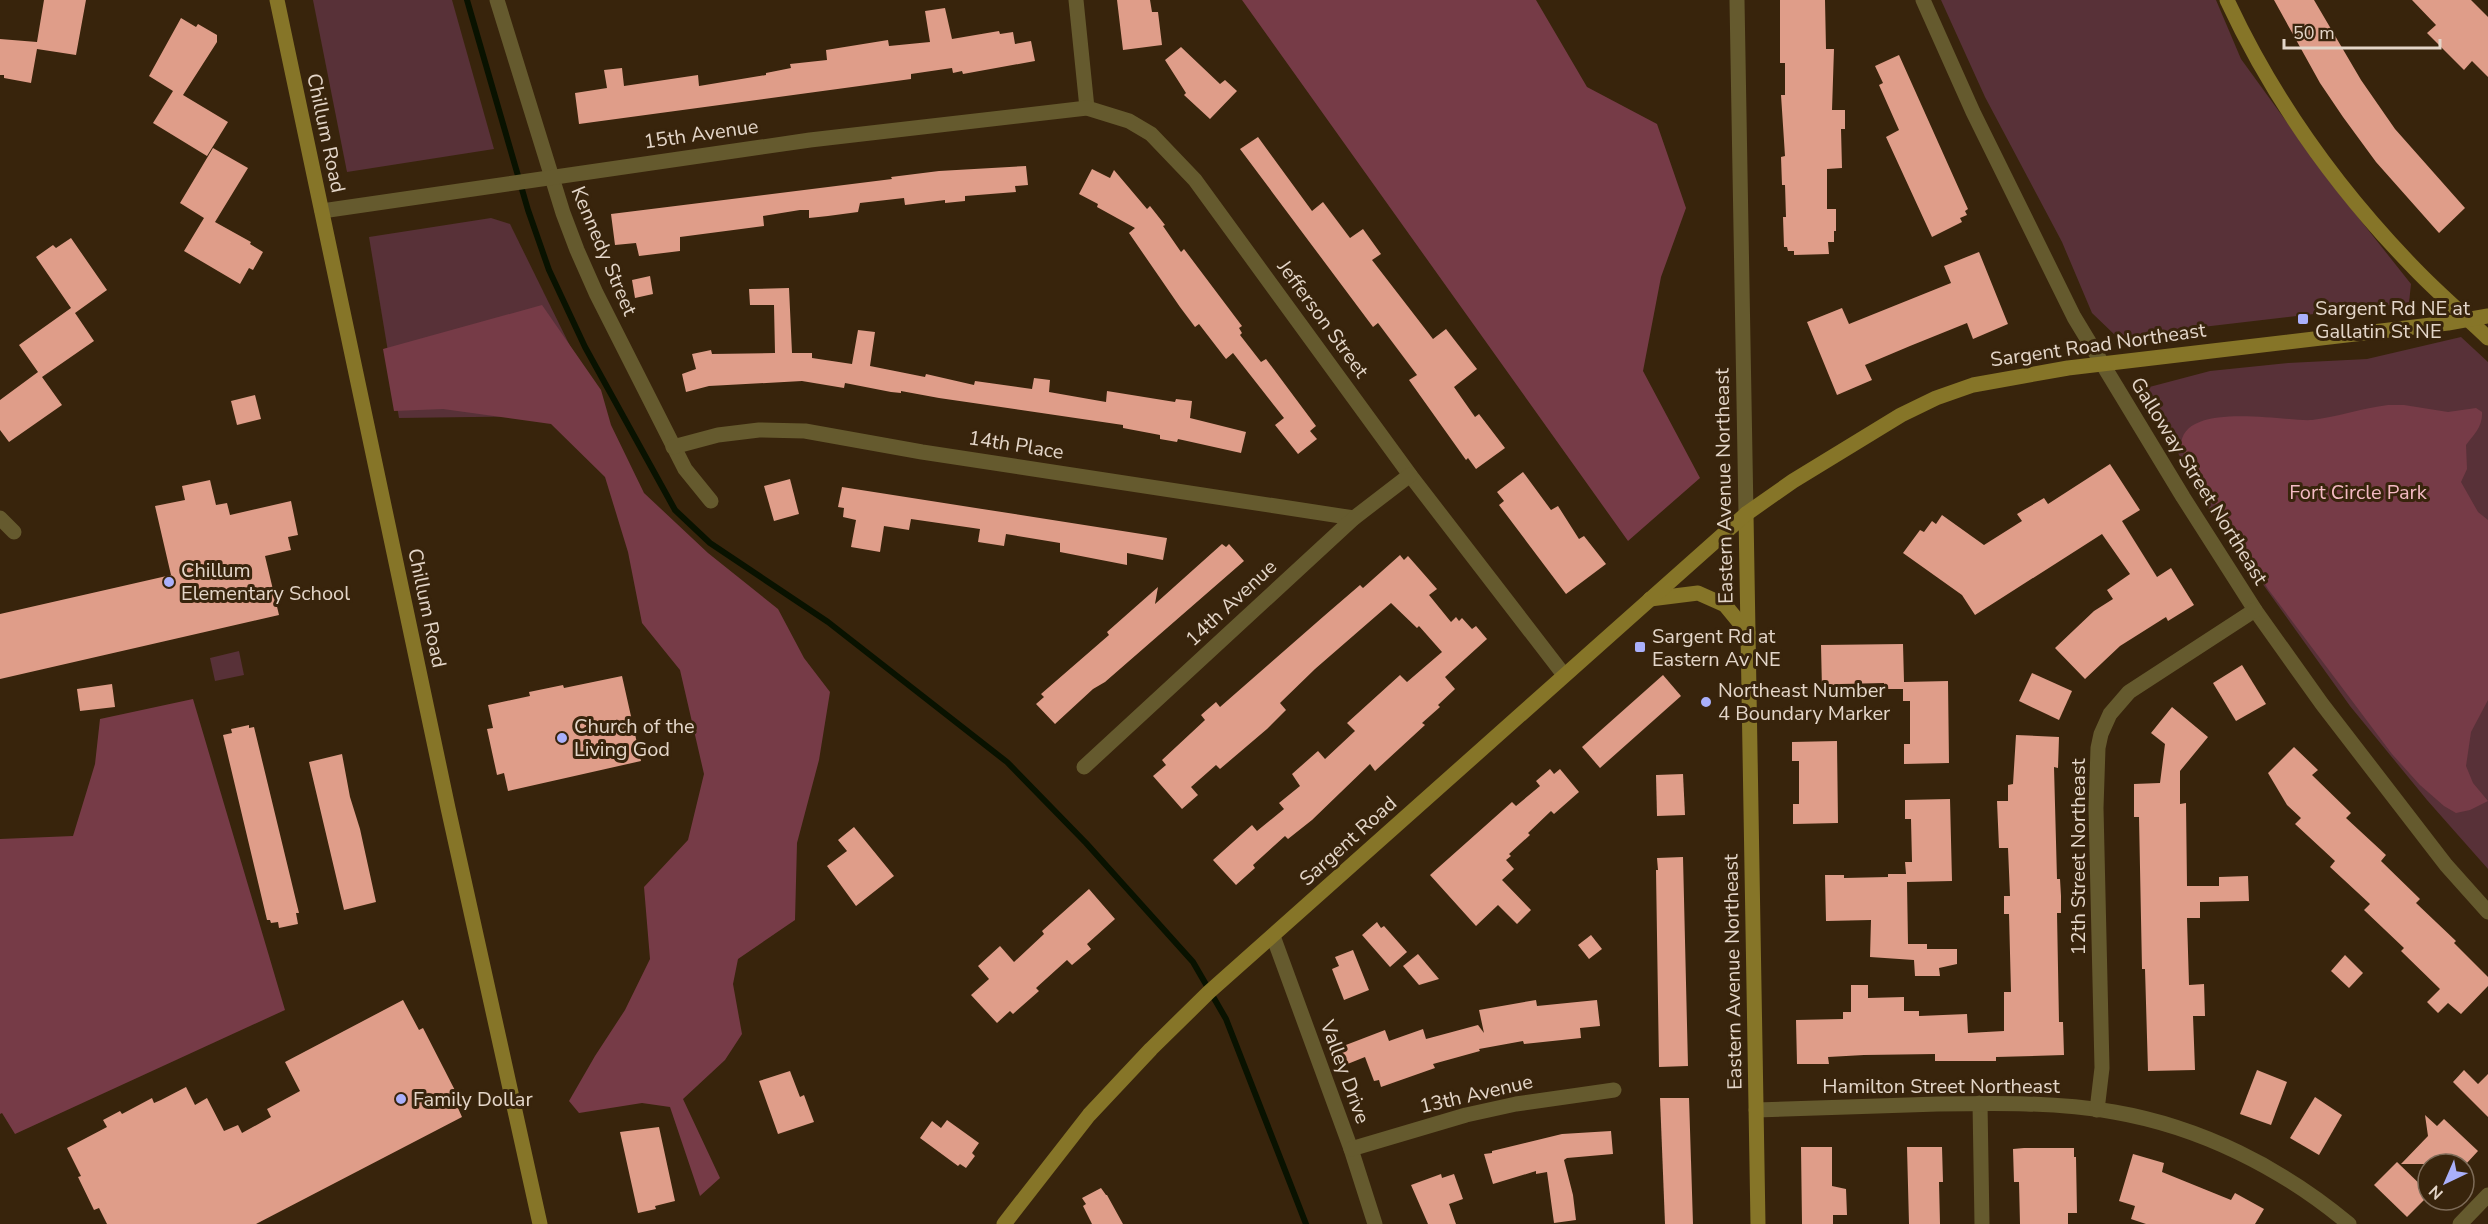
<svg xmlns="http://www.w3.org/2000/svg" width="2488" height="1224" viewBox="0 0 2488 1224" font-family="'Nunito Sans',sans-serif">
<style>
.green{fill:#583138}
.forest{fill:#763b47}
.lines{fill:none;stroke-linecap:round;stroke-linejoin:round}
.stream{stroke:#091200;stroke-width:6}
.building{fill:#df9d89}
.street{stroke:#655a2e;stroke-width:15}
.secondary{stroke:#867528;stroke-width:15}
.poi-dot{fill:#aab0fb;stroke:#38240c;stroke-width:2}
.labels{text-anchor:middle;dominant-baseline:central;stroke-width:6;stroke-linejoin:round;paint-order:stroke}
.street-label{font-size:20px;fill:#e4d6c9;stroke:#38240c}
.poi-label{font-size:20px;fill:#e4d6c9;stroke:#38240c;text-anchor:start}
.park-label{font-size:20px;fill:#f4bac3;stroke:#38240c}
</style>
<rect width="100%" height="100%" fill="#38240c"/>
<g class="green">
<polygon points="313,0 452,0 494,149 347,172"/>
<polygon points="1941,0 2216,0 2241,59 2331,183 2411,284 2409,303 2117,337 2092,313 2062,242 1985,97"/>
<polygon points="491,218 510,224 604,415 399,418 369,237"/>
<polygon points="2461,337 2488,362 2488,869 2427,800 2350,706 2204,502 2178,453 2138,390 2210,371 2288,363 2367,359"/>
<polygon points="239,651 244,675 215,681 210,658"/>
</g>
<g class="forest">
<polygon points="1242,0 1536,0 1587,87 1657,124 1686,208 1661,277 1643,371 1700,478 1628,541"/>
<polygon points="542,305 601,390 611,425 644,493 708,553 778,609 804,658 830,692 819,760 797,843 795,920 738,959 733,984 742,1034 725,1060 683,1099 720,1178 700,1196 670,1107 642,1103 579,1113 569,1101 595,1056 625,1010 650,959 644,887 688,840 704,774 680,670 642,623 628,552 605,477 551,424 443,409 394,411 383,349"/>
<path d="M2388 405H2404L2448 412 2476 408 2482 412C2483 426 2474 435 2466 445L2467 469 2461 482 2478 512 2488 520V700L2471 732 2466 766 2473 783 2488 801 2470 810 2456 813 2444 806 2420 785 2392 754 2268 589 2181 448C2179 399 2285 422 2312 420 2338 417 2362 408 2388 405Z"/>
<polygon points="193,699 285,1010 15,1134 2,1113 0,1114 0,839 73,836 95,764 100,719"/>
</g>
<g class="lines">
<polyline class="stream" points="467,0 528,210 549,270 585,347 675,510 710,543 828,622 1007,762 1086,843 1193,962 1226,1019 1306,1224"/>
</g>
<g class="building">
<polygon points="44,0 86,0 76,55 37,49 31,83 4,78 4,75 0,75 0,39 37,42"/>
<polygon points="1117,0 1150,0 1152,12 1158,12 1162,45 1123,50"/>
<polygon points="1780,0 1825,0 1826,49 1834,49 1832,110 1845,110 1845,129 1841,129 1842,168 1827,169 1827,209 1836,209 1836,231 1834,231 1834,242 1828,242 1829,254 1794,255 1794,251 1788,251 1787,247 1784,247 1783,217 1786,217 1785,185 1782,185 1781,157 1785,156 1781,95 1785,95 1785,63 1780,63"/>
<polygon points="2274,0 2314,0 2361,80 2395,129 2465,208 2439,233 2376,162 2343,117 2320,83"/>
<polygon points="2412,0 2471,0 2488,17 2488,77 2472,61 2464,70 2427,33 2436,25"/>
<polygon points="945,8 952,39 999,31 1000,34 1013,32 1015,44 1031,41 1035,61 963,74 962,71 953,73 952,68 911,74 911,79 579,124 575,93 607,88 604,70 622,68 624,86 698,75 699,86 766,75 766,73 791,68 790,64 827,60 826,50 888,40 889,46 930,42 925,11"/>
<polygon points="181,18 196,27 198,24 217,35 217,42 183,95 228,122 207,156 153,123 173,91 149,76"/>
<polygon points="1181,47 1220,84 1225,80 1237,91 1210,119 1184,95 1186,93 1165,60"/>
<polygon points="1899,55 1968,209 1965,211 1967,215 1960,218 1962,222 1932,237 1886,137 1899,130 1879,85 1883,83 1875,66"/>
<polygon points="1258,137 1312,211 1323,202 1350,238 1363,229 1381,254 1372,260 1433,339 1446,329 1477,369 1454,387 1475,417 1479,414 1505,448 1476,469 1468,458 1466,460 1409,380 1417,375 1378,323 1373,327 1240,149"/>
<polygon points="213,148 248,168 215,222 251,242 250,244 263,252 253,270 249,268 240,284 184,251 204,218 180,203"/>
<polygon points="1026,166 1028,185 1015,186 1016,192 965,196 965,201 945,203 945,200 905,205 904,198 860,203 858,212 828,216 809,218 809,210 800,210 763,216 764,226 680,237 680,251 639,256 636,243 615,245 611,214 892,179 891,177 939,171"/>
<polygon points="1092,169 1110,178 1114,170 1147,209 1150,206 1165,225 1163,226 1181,252 1184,249 1242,326 1239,328 1242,333 1240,335 1261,362 1266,359 1316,426 1310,431 1317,439 1298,454 1275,425 1284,418 1233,353 1226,359 1199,324 1195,327 1180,307 1129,233 1135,228 1097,207 1098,204 1079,194"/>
<polygon points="71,238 107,290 75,313 94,341 42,377 62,405 9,442 0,430 0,400 38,372 19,345 71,308 36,257 53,245 56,248"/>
<polygon points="1979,252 2008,324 1973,339 1967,323 1910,346 1865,365 1872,380 1837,395 1807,322 1842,308 1849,324 1951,283 1944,266"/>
<polygon points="650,276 653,294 635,298 632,280"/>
<polygon points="789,288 792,353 812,353 812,358 852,364 858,330 875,332 870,366 925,377 926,374 974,385 975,381 1032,389 1034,378 1050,380 1049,392 1106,402 1107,391 1175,402 1176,399 1192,401 1190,418 1246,432 1241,453 1178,439 1177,442 1160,439 1160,435 1123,428 1123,425 939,398 901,391 901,393 891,392 845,383 844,388 802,381 709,386 686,392 682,374 696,369 692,354 711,350 712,354 775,353 774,305 750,305 749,289"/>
<polygon points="255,395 261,419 237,425 231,401"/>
<polygon points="2110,464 2140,510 2122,521 2157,577 2171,568 2194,605 2168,621 2166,617 2120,646 2085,679 2055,648 2094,611 2113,599 2107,590 2130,574 2102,534 1975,615 1962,595 1903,553 1920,530 1924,532 1932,521 1936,524 1942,515 1984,545 2022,521 2017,514 2044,498 2048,504"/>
<polygon points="1523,472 1551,510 1558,506 1579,539 1584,536 1606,564 1566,594 1499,505 1504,501 1497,492"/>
<polygon points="790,479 799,514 774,521 764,486"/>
<polygon points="210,480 216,505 227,503 230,515 291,501 298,535 288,537 291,550 265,556 279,615 0,679 0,614 171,575 155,506 185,500 182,486"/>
<polygon points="842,487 1167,538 1163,560 1127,553 1127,565 1060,552 1060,543 1006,534 1004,546 978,542 980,529 911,519 909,530 884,526 880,552 851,547 856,520 843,517 844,508 838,507"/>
<polygon points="1222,544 1226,547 1229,544 1244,561 1105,682 1093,689 1055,724 1036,704 1044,697 1041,694 1109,635 1107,632 1158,587 1155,604"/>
<polygon points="1400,555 1404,560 1408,556 1437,589 1429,595 1451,622 1456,617 1459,621 1462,618 1472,629 1476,626 1487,639 1445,677 1455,689 1438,705 1440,707 1422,723 1425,725 1375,771 1370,764 1312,820 1288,839 1285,836 1253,865 1255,868 1236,885 1213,860 1252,825 1257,831 1284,809 1279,803 1300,786 1292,774 1318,751 1325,759 1355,731 1347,723 1400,675 1407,682 1442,652 1419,626 1417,628 1391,603 1315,669 1280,703 1286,710 1267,729 1220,769 1216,765 1191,787 1198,795 1182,809 1153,776 1166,765 1162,760 1205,720 1201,715 1216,702 1220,707 1324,616 1360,585 1363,588"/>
<polygon points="1903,644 1904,682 1948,681 1949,763 1904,764 1904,744 1910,744 1910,701 1903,701 1903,689 1884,689 1884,683 1841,684 1841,690 1822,690 1821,645"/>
<polygon points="2242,665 2266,704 2236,721 2213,683"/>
<polygon points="2032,673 2072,691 2059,720 2019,701"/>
<polygon points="1663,675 1681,696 1600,768 1582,747"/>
<polygon points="622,676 641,761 508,791 504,773 497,775 487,729 493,728 488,705 530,696 529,692 563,685 564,688"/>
<polygon points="112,684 115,707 80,711 77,689"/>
<polygon points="2172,707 2208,737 2180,771 2180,804 2186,803 2187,886 2219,886 2219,877 2248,876 2249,901 2200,902 2200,918 2187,918 2189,985 2204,984 2205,1016 2193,1016 2195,1070 2148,1071 2145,969 2142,969 2139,817 2134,817 2134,784 2160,783 2165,744 2151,733"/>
<polygon points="249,725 249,728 254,727 299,913 296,913 298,924 279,928 278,922 271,923 270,920 267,920 223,735 232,733 231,729"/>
<polygon points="2016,735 2059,737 2058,768 2054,767 2057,879 2060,879 2061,896 2061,913 2057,913 2059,1022 2063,1022 2064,1055 1996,1057 1996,1061 1935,1061 1935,1054 1864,1055 1828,1057 1829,1064 1797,1064 1796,1020 1843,1019 1843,1012 1851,1012 1851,985 1868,985 1868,998 1904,997 1904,1011 1919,1011 1919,1016 1967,1014 1968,1033 2004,1031 2004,992 2011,992 2009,914 2004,914 2004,896 2010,896 2008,848 1999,848 1997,801 2008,801 2008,785 2013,784"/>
<polygon points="1837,741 1838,823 1793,824 1793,804 1799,804 1799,761 1792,761 1792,742"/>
<polygon points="2294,747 2318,770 2312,775 2351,813 2346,818 2386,855 2381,861 2420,899 2416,903 2456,941 2454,943 2488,977 2488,986 2461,1014 2448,1003 2438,1013 2427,1002 2440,989 2401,951 2404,948 2364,910 2370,904 2330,867 2335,861 2295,824 2301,818 2287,805 2268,773"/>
<polygon points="342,754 350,797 360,829 376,902 344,910 309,762"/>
<polygon points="1550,769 1554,774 1560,769 1579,792 1554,814 1551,811 1528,833 1530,835 1509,854 1511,856 1506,860 1514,869 1502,880 1531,910 1517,924 1498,905 1476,926 1430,875 1512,802 1516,806 1540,786 1536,781"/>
<polygon points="1683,774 1685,815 1657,816 1656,775"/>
<polygon points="1950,799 1952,881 1907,882 1908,944 1927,944 1927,949 1957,949 1957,964 1939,968 1940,976 1915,976 1914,960 1870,957 1871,920 1826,921 1825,875 1844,875 1844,878 1888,877 1888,874 1906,874 1905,862 1912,862 1911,819 1905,819 1905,800"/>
<polygon points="854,827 894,876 856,906 827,866 847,851 838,840"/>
<polygon points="1683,857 1688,1066 1659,1067 1656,870 1658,870 1657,858"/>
<polygon points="1089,889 1115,919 1087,944 1091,949 1072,965 1067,960 1036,988 1039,991 1013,1014 1010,1011 997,1023 971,995 989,979 978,966 1000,946 1014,962 1044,934 1042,931"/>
<polygon points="1377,922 1381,928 1384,926 1407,952 1390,967 1362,935"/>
<polygon points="1591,935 1602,949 1589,959 1578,945"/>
<polygon points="1353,950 1369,990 1344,1000 1332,969 1339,966 1335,957"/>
<polygon points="1418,954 1439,979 1419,985 1403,966"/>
<polygon points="2345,955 2363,973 2349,988 2331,971"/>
<polygon points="403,1000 419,1030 423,1028 463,1106 458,1108 462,1117 256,1224 107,1224 99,1208 94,1210 78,1177 81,1176 67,1148 107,1127 103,1120 120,1111 122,1114 152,1098 154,1103 161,1100 186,1087 195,1105 207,1098 224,1131 238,1125 242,1133 271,1117 267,1109 300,1091 285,1062"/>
<polygon points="1536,1000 1537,1006 1597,1000 1600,1026 1580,1028 1581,1038 1524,1044 1523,1041 1479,1049 1480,1051 1433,1064 1435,1068 1381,1087 1379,1080 1374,1081 1365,1057 1345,1065 1338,1048 1385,1030 1389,1041 1423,1029 1426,1039 1478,1025 1484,1033 1479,1010"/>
<polygon points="2257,1070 2287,1082 2271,1125 2240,1114"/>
<polygon points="2464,1070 2478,1084 2488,1074 2488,1117 2453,1082"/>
<polygon points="790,1071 800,1097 804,1095 814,1122 778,1134 759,1081"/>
<polygon points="2315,1097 2342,1115 2319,1155 2290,1138"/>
<polygon points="1660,1098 1689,1098 1693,1224 1665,1224"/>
<polygon points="2425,1115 2437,1126 2444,1119 2478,1151 2466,1164 2401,1164 2428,1136"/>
<polygon points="947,1120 979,1143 972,1153 975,1156 966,1168 960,1164 958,1166 920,1138 932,1121 941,1128"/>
<polygon points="659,1127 675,1201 655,1206 656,1209 638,1213 620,1132"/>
<polygon points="1611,1131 1613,1154 1567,1158 1564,1160 1573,1195 1576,1220 1554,1223 1547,1172 1536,1174 1536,1171 1493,1184 1484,1154 1492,1153 1492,1151 1562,1134"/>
<polygon points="1801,1147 1832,1147 1832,1186 1846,1189 1847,1215 1833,1215 1833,1224 1802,1224"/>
<polygon points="1907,1147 1942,1147 1943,1182 1939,1182 1940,1224 1909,1224"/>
<polygon points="2024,1148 2074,1148 2074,1157 2076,1157 2077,1213 2068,1213 2068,1224 2020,1224 2019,1182 2014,1182 2013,1149"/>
<polygon points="2133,1154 2164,1163 2162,1172 2231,1200 2235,1193 2264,1209 2255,1224 2146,1224 2131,1219 2135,1206 2119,1201"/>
<polygon points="2397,1162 2428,1192 2428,1196 2407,1217 2374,1185"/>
<polygon points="1441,1174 1442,1178 1454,1174 1463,1199 1449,1204 1456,1224 1428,1224 1411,1185"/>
<polygon points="1101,1188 1106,1195 1107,1195 1123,1224 1092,1224 1083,1206 1086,1204 1082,1198"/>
</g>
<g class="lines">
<g class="street">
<polyline points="497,0 563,213 577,250 596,293 685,469 711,501"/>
<polyline points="1076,0 1087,108"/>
<polyline points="1737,0 1746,514"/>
<polyline points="1923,0 1973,112 2074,317 2183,497 2255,610 2322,704 2446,865 2488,912"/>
<polyline points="322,211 810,140 1087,108 1129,121 1151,134 1195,180 1410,475 1564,675"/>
<polyline points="673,447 718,435 759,430 805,431 922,452 1354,518"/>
<polyline points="0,518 14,532"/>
<polyline points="1084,767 1354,518 1410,475"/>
<polyline points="1273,936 1351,1149 1375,1224"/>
<polyline points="1980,1103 1982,1224"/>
<path d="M1756 1110C1817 1108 1877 1106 1938 1104 1997 1103 2055 1102 2114 1112 2201 1127 2282 1168 2349 1224"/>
<polyline points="2097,1110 2102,1068 2096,808 2098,748 2101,734 2110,714 2129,692 2255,610"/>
<polyline points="1351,1149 1466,1115 1516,1104 1614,1090"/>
<polyline points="2460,1224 2488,1195"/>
</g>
<g class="secondary">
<polyline points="277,0 448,808 540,1224"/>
<path d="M2227 0C2273 99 2339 191 2415 269 2438 293 2464 315 2488 338"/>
<polyline points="1746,514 1758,1224"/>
<polyline points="1650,599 1698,593 1725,605 1748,633"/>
<polyline points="1004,1224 1089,1115 1151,1049 1209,992 1746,514 1793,481 1901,415 1936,398 1973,385 2068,368 2448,323 2488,316"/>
</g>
</g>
<g class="poi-dot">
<rect x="2297" y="313" width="12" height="12" rx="3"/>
<circle cx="169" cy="582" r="6"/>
<rect x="1634" y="641" width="12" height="12" rx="3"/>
<circle cx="1706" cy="702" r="6"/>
<circle cx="562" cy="738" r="6"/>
<circle cx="401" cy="1099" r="6"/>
</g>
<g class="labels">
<g class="street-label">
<text transform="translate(326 133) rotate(78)">Chillum Road</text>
<text transform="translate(701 134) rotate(-8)">15th Avenue</text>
<text transform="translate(604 251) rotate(67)">Kennedy Street</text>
<text transform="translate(1323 319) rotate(54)">Jefferson Street</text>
<text transform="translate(2098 345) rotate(-8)">Sargent Road Northeast</text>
<text transform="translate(1016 445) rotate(9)">14th Place</text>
<text transform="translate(2199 481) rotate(58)">Galloway Street Northeast</text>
<text transform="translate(1724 486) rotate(-91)">Eastern Avenue Northeast</text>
<text transform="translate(1231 603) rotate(-43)">14th Avenue</text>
<text transform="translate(427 608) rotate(78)">Chillum Road</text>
<text transform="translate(1348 841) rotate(-42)">Sargent Road</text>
<text transform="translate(2078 857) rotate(-90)">12th Street Northeast</text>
<text transform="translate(1733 972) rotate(-91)">Eastern Avenue Northeast</text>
<text transform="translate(1345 1072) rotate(70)">Valley Drive</text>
<text x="1941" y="1086">Hamilton Street Northeast</text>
<text transform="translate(1476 1094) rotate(-13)">13th Avenue</text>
</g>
<g class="poi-label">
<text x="2315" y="308">Sargent Rd NE at<tspan x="2315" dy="23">Gallatin St NE</tspan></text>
<text x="181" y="570">Chillum<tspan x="181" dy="23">Elementary School</tspan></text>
<text x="1652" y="636">Sargent Rd at<tspan x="1652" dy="23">Eastern Av NE</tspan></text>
<text x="1718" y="690">Northeast Number<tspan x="1718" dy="23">4 Boundary Marker</tspan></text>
<text x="574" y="726">Church of the<tspan x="574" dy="23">Living God</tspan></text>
<text x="413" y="1099">Family Dollar</text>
</g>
<g class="park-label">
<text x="2358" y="492">Fort Circle Park</text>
</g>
</g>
<g transform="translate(2446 1182) rotate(224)"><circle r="28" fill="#38240c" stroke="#7d6b58" stroke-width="1.5"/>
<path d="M0-4.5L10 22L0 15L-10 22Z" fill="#aab0fb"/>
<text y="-9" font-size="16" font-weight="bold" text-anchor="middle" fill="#e4d6c9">N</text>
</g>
<path d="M2284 39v9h156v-9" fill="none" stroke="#e4d6c9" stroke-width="3"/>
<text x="2293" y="39" font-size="18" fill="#e4d6c9" stroke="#38240c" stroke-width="4.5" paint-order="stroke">50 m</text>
</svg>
